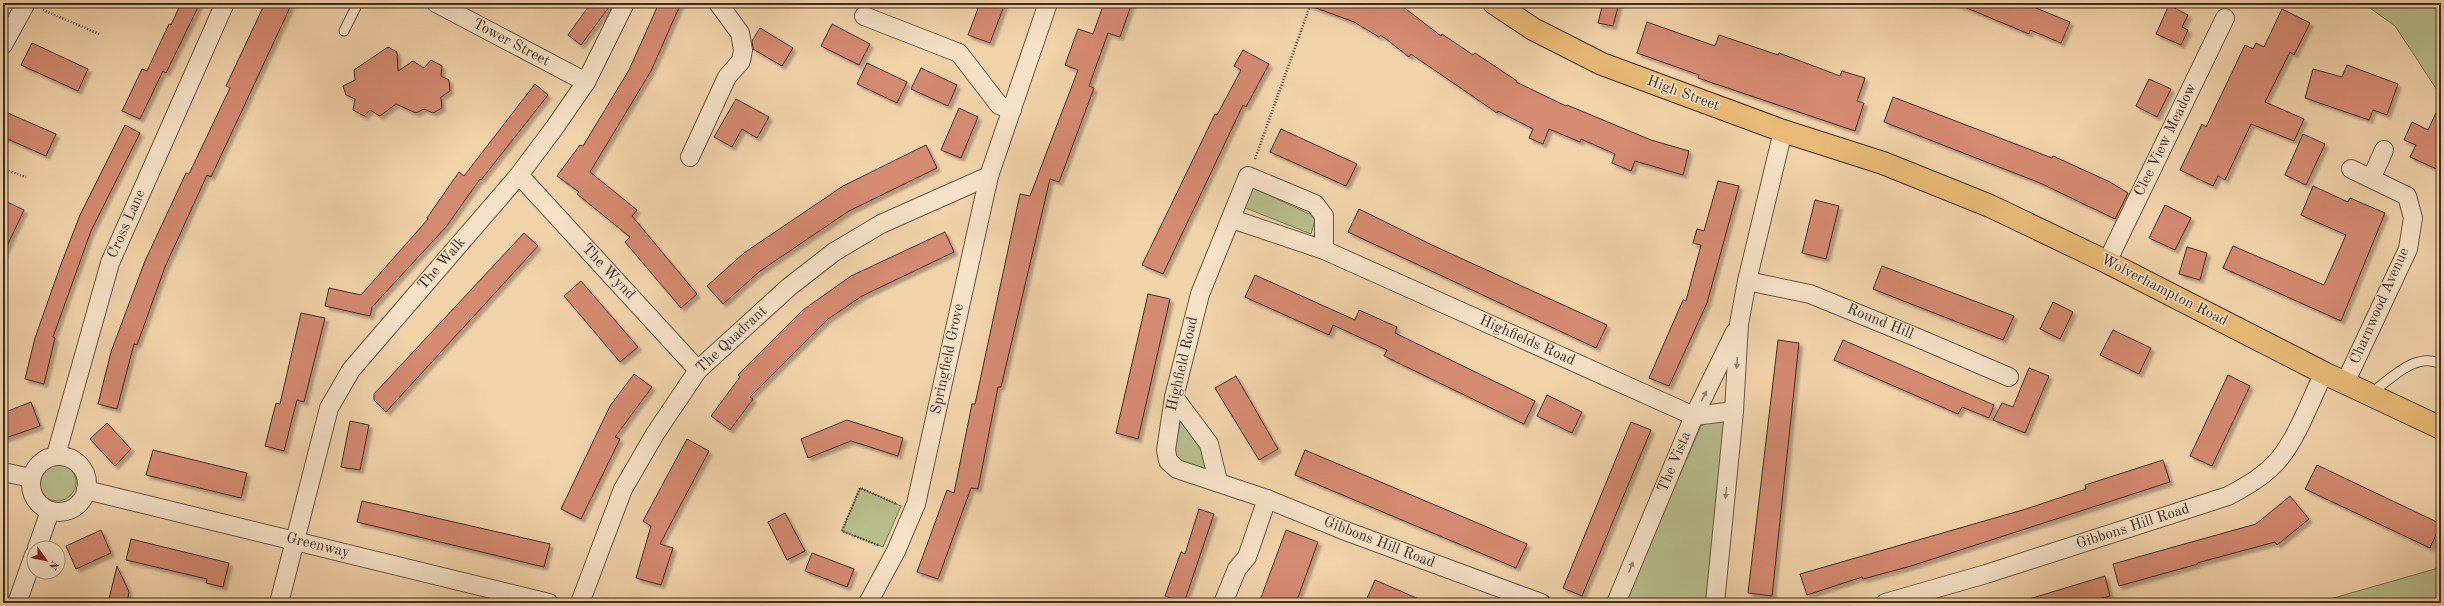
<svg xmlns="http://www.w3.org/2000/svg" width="2444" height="606" viewBox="0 0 2444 606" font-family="'Old Standard TT',serif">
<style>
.green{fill:#b7bd8b;stroke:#7c7457}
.building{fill:#d58a72;stroke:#402c23;filter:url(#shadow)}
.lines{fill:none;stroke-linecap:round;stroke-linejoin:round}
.service-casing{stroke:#6c5645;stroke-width:11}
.minor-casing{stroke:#6c5645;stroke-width:20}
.primary-casing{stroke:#402c23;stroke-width:24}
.path{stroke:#402c23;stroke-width:2.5;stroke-dasharray:1 2;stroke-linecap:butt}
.service{stroke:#f6e2c8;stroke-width:9}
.minor{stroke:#f6e2c8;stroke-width:18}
.primary{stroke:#e8ba75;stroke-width:22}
.oneway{fill:#9b8776}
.labels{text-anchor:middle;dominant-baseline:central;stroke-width:3;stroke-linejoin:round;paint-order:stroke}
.street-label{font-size:15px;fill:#402c23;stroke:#f6e2c8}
</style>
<defs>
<filter id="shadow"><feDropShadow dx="3.5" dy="3.5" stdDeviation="1" flood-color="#0004"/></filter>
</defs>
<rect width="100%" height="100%" fill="#f1d3aa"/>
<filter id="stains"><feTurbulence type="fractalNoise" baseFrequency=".005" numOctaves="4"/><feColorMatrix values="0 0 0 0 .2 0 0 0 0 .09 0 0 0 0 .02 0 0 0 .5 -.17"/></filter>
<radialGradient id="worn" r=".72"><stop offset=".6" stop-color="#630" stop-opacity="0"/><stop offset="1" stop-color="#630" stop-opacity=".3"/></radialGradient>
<g class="green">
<polygon points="2363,3 2441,3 2441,96 2395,26"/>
<polygon points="1251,187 1316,217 1311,234 1243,207"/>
<polygon points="1181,416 1202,442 1208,471 1179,463 1175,452"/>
<polygon points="1713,421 1727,421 1706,603 1624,603 1701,426"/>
<circle cx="57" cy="482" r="19"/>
<polygon points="860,488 901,506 883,547 842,531"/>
<polygon points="2441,560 2441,603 2316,603 2435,569"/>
</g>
<g class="building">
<polygon points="181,3 200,3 166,73 163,71 140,119 122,111 142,69 147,71 169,24 171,25"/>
<polygon points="265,3 292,3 211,177 207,175 165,267 137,345 134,344 117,409 98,404 111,352 145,261 186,173 189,174 230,88 226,86"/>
<polygon points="591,3 612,3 581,45 568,35"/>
<polygon points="659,3 681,3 651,71 590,172 637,210 632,216 697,294 681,308 625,242 630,237 577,194 579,192 557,176 580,145 583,146 629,70"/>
<polygon points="980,3 1005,3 990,43 968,35"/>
<polygon points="1104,3 1132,3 1120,37 1108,33 1089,86 1094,88 1059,182 1050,179 1001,387 998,387 978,489 971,488 938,579 917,572 947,490 954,493 972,404 975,404 1020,194 1030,196 1078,70 1065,65 1078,29 1093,34"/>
<polygon points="1308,3 1398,3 1441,36 1442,34 1473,55 1475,53 1517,81 1516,82 1566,106 1567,105 1651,140 1689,151 1683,175 1635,161 1631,171 1612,163 1615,154 1581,139 1580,142 1549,129 1543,144 1529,138 1533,129 1498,111 1497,113 1411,54 1409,57 1381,35 1379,37 1354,22 1308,5"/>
<polygon points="1603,3 1619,3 1613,26 1598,23"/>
<polygon points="1955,3 2024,3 2070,22 2061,43 2030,30 2029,34"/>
<polygon points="2169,5 2188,15 2182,27 2188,30 2181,45 2156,34"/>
<polygon points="2282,9 2310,23 2294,55 2290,52 2265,102 2304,119 2294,141 2251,124 2225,180 2218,176 2213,186 2180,170 2202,124 2206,127 2245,45 2253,49 2256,43 2264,47"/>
<polygon points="1647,22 1715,46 1719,35 1778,55 1779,53 1840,76 1842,71 1865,78 1857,101 1864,103 1855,131 1698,78 1699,75 1637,53"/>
<polygon points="832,24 870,44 859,65 821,46"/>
<polygon points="760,28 793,48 782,66 753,49 752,41"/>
<polygon points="32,43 88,69 78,91 21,65"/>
<polygon points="388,47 397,52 398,71 413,61 424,68 431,60 442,66 441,76 449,80 450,91 441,97 442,108 433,113 424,109 416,113 396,104 380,116 370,110 364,116 353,110 355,99 346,95 343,86 355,80 354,70"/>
<polygon points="1243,50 1269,64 1246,107 1243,105 1163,274 1142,265 1215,114 1217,115 1241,70 1234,66"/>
<polygon points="867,63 907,82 897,103 857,84"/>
<polygon points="2347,65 2398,84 2387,115 2373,110 2369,120 2305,98 2313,69 2342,77"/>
<polygon points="921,68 957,85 948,106 911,89"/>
<polygon points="2149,79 2171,89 2157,117 2136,106"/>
<polygon points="535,84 548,95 481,180 480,179 446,227 372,307 370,316 325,306 329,288 361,295 428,219 427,218 459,172 464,176"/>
<polygon points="1893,97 2052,158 2053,156 2110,182 2128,193 2115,219 2040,183 1884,122"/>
<polygon points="736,99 769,117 757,138 742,129 732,147 714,137"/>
<polygon points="2441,102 2441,171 2410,157 2416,145 2404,140 2412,122 2428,130"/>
<polygon points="959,108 978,117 961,158 941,150"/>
<polygon points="3,111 56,134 46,156 3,137"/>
<polygon points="125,125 140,133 91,231 53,337 55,338 44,384 25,379 35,338 60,267 80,215"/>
<polygon points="1281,129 1357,164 1346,186 1270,152"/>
<polygon points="2303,134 2325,144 2306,185 2285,175"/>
<polygon points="926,145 937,168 849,211 760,271 723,304 707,286 744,253 843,186"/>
<polygon points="1718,181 1739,186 1707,303 1669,386 1649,378 1683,300 1686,301 1701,245 1693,243 1697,229 1704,231"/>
<polygon points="2313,186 2348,202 2350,198 2385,213 2341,321 2223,268 2233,246 2324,285 2346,235 2301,215"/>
<polygon points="3,200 24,210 3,255"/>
<polygon points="1815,200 1839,206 1826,259 1802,253"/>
<polygon points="2165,205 2191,218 2175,250 2149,238"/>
<polygon points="1359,209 1434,246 1607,325 1596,348 1348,232"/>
<polygon points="945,232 954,252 862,296 828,319 750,397 753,399 730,430 711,416 740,377 738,375 803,310 851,276"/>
<polygon points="524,233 538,246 386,412 374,400 374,394"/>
<polygon points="2187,247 2207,253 2200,280 2179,274"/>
<polygon points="1882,266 2014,316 2003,340 1873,289"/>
<polygon points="1255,275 1355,320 1359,310 1397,327 1395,333 1535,401 1524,424 1384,356 1387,350 1333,325 1329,335 1245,297"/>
<polygon points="581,281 638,347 620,362 564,296"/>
<polygon points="1148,294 1170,299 1138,439 1116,433"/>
<polygon points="2053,302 2073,312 2060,339 2040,329"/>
<polygon points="301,313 325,318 304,402 297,400 284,451 265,446 276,403 280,404"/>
<polygon points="2113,330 2151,348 2139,374 2100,355"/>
<polygon points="1778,340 1799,343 1772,596 1748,593"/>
<polygon points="1843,340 1994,405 1989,418 1962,407 1958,414 1834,360"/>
<polygon points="2029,368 2049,376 2025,433 1993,420 2002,403 2013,407"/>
<polygon points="634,374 652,387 615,437 620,439 581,519 561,509 610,406"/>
<polygon points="2228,375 2250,386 2212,466 2190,456"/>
<polygon points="1236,376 1278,449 1259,460 1215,388"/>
<polygon points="1547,395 1582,412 1572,433 1537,416"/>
<polygon points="31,402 40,426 3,439 3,413"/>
<polygon points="847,420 903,438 898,456 851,441 808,458 801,439"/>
<polygon points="350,421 369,425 360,470 341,467"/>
<polygon points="1631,422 1651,430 1582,596 1563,588"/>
<polygon points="107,423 131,449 115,466 90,439"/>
<polygon points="687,439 709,451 660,544 673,548 661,585 636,578 651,526 643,521"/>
<polygon points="153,450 247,473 241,498 146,475"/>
<polygon points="1305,450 1527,544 1516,568 1295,475"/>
<polygon points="2163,460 2170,482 1911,566 1863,579 1862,577 1807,595 1800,574 2026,509 2086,489 2085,485"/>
<polygon points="2317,465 2441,524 2430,548 2305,489"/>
<polygon points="2290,496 2309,519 2277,545 2275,542 2197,563 2198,564 2119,586 2113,564 2256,524"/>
<polygon points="362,501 550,544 544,567 357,522"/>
<polygon points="1199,509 1214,514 1184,603 1165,596 1181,552 1185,554"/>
<polygon points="785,513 805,551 787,560 768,522"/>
<polygon points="101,530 111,553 76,569 66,546"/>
<polygon points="1286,530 1318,542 1296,603 1259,603"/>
<polygon points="131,539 229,563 223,587 206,583 207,579 126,560"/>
<polygon points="812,553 854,569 847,587 805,571"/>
<polygon points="117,566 129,592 127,603 108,603"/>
<polygon points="2105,576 2110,596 2085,603 2029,603 2029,599"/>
<polygon points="1375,580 1428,603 1365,603"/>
</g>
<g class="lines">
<defs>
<g id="service">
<polyline points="344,31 358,3"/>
<path d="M2370 394C2390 380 2415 351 2441 364"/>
</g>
<g id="minor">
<polyline points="436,3 586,82"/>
<polyline points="864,16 959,53 999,105 1012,110"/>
<polyline points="3,45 26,3"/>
<polyline points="690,157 727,77 741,61 743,50 740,33 718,3"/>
<polyline points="519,175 698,370"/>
<polyline points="2372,177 2384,150"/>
<polyline points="1232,219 1324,250 1694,416 1734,411"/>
<polyline points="1324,250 1324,216 1315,204 1248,176 1200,294 1174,397 1166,450 1168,461 1177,469 1267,499 1343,530 1541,603"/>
<polyline points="2107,262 2225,18"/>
<polyline points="1747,281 1810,294 1918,338 2009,377"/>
<polyline points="2345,383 2408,249 2413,218 2407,196 2351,169"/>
<polyline points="1174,397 1209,444 1218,481"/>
<polyline points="56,455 110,263 225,3"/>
<circle cx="59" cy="484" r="28"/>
<polyline points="3,472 31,478"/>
<polyline points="86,490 549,603"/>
<polyline points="37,548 50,511"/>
<polyline points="17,603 34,555"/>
<polyline points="279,603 329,408 351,370 519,175 555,127 586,82 625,3"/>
<polyline points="580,603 623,489 655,434 698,370 789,287 834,252 881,224 989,176"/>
<polyline points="868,603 896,551 916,504 989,176 1048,3"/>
<polyline points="1223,603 1237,569 1247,557 1267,499"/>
<polyline points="1616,603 1694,416 1735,332"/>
<polyline points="1715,603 1734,411 1739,324 1747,281 1783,131"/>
<path d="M1885 603 1986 574 2228 496C2247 486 2266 475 2280 458 2299 434 2310 401 2324 373"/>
</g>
<polyline id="primary" points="1494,3 1533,29 1602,64 1783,131 1883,163 1990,206 2107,262 2324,373 2441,428"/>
</defs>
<use href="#service" class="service-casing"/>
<use href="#minor" class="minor-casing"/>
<use href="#primary" class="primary-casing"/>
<g class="path">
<polyline points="43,10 99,34"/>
<polyline points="1255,159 1311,3"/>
<polyline points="3,169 26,177"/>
<polyline points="878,545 842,531 860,488 897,504"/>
</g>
<use href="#service" class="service"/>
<use href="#minor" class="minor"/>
<use href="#primary" class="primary"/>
</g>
<defs><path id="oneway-solid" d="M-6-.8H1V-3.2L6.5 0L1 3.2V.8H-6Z"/></defs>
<g class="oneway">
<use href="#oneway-solid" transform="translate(1737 363) rotate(93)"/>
<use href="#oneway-solid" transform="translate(1704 396) rotate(-64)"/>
<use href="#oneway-solid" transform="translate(1726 493) rotate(96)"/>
<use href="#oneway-solid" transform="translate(1631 567) rotate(-67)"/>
</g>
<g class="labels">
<g class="street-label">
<text transform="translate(511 43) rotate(28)">Tower Street</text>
<text transform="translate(1683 94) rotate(20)">High Street</text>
<text transform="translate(2166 140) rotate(-64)">Clee View Meadow</text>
<text transform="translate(127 224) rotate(-66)">Cross Lane</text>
<text transform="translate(442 264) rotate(-49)">The Walk</text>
<text transform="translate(608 272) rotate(47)">The Wynd</text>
<text transform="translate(2164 291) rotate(27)">Wolverhampton Road</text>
<text transform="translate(2380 306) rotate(-66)">Charnwood Avenue</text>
<text transform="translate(1880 322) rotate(22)">Round Hill</text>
<text transform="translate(732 340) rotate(-43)">The Quadrant</text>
<text transform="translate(1527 341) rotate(24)">Highfields Road</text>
<text transform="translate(948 359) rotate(-78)">Springfield Grove</text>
<text transform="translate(1183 364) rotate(-77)">Highfield Road</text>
<text transform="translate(1675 462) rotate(-67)">The Vista</text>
<text transform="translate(2133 527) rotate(-18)">Gibbons Hill Road</text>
<text transform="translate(1379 543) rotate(21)">Gibbons Hill Road</text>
<text transform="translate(318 546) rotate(14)">Greenway</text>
</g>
</g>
<rect width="2444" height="606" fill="none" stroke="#f1d3aa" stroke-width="16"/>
<rect x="4" y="4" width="2436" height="598" fill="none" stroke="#402c23" stroke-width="2"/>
<rect x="8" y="8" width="2428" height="590" fill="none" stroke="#402c23"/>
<g transform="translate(46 560) rotate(123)"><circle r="19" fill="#f6e2c8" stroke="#ad9986"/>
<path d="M0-3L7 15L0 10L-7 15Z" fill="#8f2418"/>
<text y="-6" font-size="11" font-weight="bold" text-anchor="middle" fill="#402c23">N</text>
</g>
<rect width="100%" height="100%" filter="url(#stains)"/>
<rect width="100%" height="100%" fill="url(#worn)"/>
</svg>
